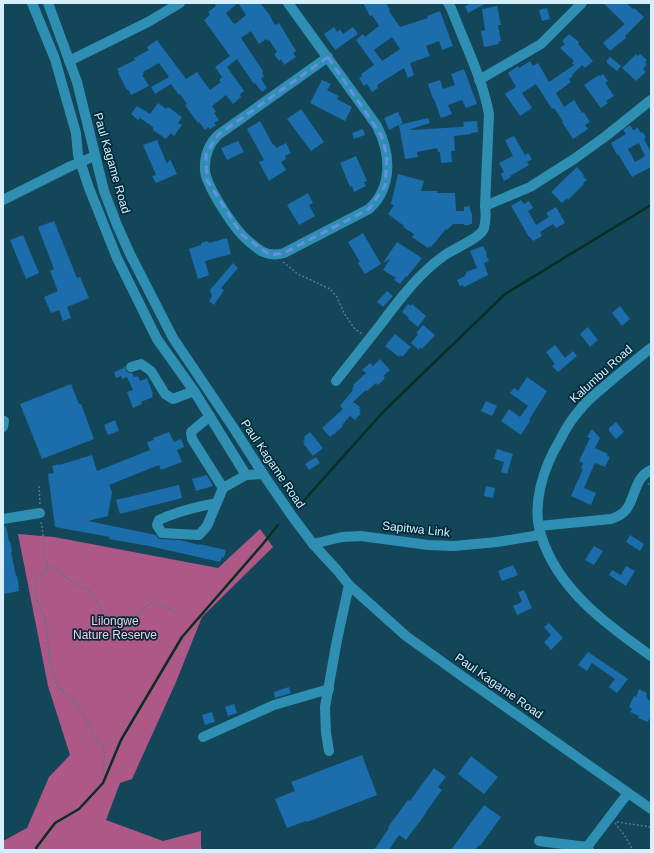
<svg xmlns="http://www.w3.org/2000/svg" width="654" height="853" viewBox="0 0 654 853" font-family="Helvetica,sans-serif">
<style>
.forest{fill:#ae5888}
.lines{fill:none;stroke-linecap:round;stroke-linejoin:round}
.stream{stroke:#072f23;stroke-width:2.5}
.building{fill:#1b6dac;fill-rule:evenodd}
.path{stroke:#507b8c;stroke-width:1.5;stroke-dasharray:2 2;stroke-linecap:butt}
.minor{stroke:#2f8fb3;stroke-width:10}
.marked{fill:none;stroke:#678ee6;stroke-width:3;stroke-dasharray:8 5;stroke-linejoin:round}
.labels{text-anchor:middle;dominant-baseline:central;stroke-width:3.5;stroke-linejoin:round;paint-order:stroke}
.street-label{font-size:12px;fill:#d6effb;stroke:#012b3a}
.park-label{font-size:12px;fill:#fbcbe2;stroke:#012b3a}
</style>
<rect width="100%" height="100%" fill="#134659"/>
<polygon class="forest" points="260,529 273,547 202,617 176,682 132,779 120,783 106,820 163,841 201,831 201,846 202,850 3,850 3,841 27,828 49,777 70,755 48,686 18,534 54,537 218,568"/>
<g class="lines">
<g class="stream">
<polyline points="298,507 384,411 505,294 651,205"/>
<polyline points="37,850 36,848 55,823 79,809 103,783 121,740 182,637 262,545 278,525"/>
</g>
</g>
<g class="building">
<path d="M214 3H260L269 14 275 25 279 23 296 51 293 53 296 57 284 65 281 59 279 61 274 54 277 52 269 40 268 41 266 39 259 44 251 31 241 38 263 71 262 73 264 76 261 79 267 88 262 92 255 83 254 84 237 59 227 67 244 91 240 94 241 97 233 104 226 95 212 106 216 112 214 113 219 120 214 123 216 125 210 129 208 127 205 130 199 122 198 123 185 105 187 104 180 94 179 95 171 84 155 94 151 87 169 77 159 63 143 72 144 74 142 75 149 86 131 95 128 89 127 90 118 73 119 72 117 69 135 60 134 58 149 50 147 47 157 40 186 79 197 72 210 90 221 82 219 80 222 77 215 67 230 56 204 20 210 15 208 12 216 6ZM238 3 246 15 235 24 234 23H233L226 13Z"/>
<path d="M363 3H386L390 10 389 11 400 27 428 18 427 16 440 11 453 46 442 50 439 41 426 46 430 56 410 63 414 75 408 78 404 68 377 85 378 88 372 92 367 84 364 86 359 78 362 76 361 74 374 65 356 40 363 34 365 37 379 26 372 15 370 16ZM392 37 400 49 382 61 374 50Z"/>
<polygon points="467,3 487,3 468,13 465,6 468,5"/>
<polygon points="603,3 626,3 633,9 634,8 644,17 625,36 626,38 610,51 603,43 625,24"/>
<polygon points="497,6 501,25 498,25 501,41 498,42 499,44 484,47 481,31 485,30 482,9"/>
<polygon points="547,8 550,19 542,21 539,10"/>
<polygon points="334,27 337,32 340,29 343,34 353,27 358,34 335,50 324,34"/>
<polygon points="569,34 579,42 578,44 593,61 585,68 582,65 572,75 573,76 569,79 571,82 556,93 564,107 574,100 582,113 584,112 590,122 585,125 588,129 573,139 562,122 563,121 554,108 552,109 536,84 522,93 532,108 520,116 505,94 516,87 508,73 518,66 519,68 530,61 533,66 538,63 549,82 574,65 572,63 574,61 560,48 565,44 562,41"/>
<polygon points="636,54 638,56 640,54 647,60 645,62 647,64 643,69 646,72 636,81 622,68"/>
<polygon points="610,57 621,66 617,71 607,63 607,60"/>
<polygon points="464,69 477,104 466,108 462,100 448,105 452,114 441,118 434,99 433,99 428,84 440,80 443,89 455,85 451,74"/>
<polygon points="603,74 608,81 605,83 606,84 614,96 606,101 608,103 601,108 584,85 599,75 600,76"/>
<polygon points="322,80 331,84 327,90 339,96 337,99 352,107 345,121 310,103"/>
<polygon points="158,103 166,109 168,107 182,117 178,123 182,125 174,136 171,133 166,139 153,130 153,127 140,118 138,120 131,114 137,106 150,114"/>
<polygon points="301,109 324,142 311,151 287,119"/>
<polygon points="398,112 403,123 389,130 384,118"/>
<polygon points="428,118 430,123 411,129 411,130 461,127 464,126 463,122 477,121 478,132 471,133 471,134 454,136 455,151 451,151 452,162 441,163 440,152 438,152 437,148 417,152 418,157 405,159 399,125"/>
<polygon points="260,121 273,145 274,144 276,148 286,143 291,153 285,156 286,159 281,162 286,170 269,181 259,162 264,160 247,129"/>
<path d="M630 125 633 130 638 128 641 133 643 132 646 138 644 139 651 152V167L632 177 618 154 617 155 611 143 626 134 623 130ZM639 143 645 156 635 162 628 149Z"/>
<polygon points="363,129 365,135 354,139 352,133"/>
<polygon points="514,136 525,155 528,153 532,159 527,162 529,165 510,176 511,177 504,181 501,174 504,172 499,163 513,156 505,140"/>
<polygon points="157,140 167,164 170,159 177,174 156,183 152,176 156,175 143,145"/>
<polygon points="238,141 244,152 227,160 221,148"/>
<polygon points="356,156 367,181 364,182 366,186 354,192 352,186 350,187 340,163"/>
<polygon points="577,167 584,175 583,176 587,180 583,183 584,184 568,200 567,198 562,203 551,192"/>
<polygon points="398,174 424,181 421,191 437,191 437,193 455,193 456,211 464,211 464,207 470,206 470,211 471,211 471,213 472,213 472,224 470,224 470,225 464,225 464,224 453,224 447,230 446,229 431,247 430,246 428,248 412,237 414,234 403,227 404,226 388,214 394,205 391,204"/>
<polygon points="308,193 313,203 309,205 315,216 299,225 287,205"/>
<polygon points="521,200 524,204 529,201 533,208 528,211 536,225 549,217 546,213 556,207 565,223 556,228 553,224 540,232 542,236 533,241 530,237 529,237 511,206"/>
<polygon points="54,221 77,278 80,277 89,298 67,307 71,318 63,321 59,310 51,313 44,297 58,291 50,271 54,269 38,227"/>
<polygon points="363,233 381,264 365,274 358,263 360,262 348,242"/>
<polygon points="23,235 39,273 26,279 10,240"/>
<polygon points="227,238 231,254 205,261 209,275 198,279 189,249 201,245 201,243 208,241 209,243"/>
<polygon points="397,242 422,258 407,277 406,276 400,284 394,280 396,278 383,270 390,259 383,263"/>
<polygon points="483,246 487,254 486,255 489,261 484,263 488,275 464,287 463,285 460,286 457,280 465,276 465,275 466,274 466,272 477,268 470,251"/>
<polygon points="233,263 238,268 221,288 224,290 214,305 209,301 212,296 210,290"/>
<polygon points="387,291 393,296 383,307 377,302"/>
<polygon points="408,304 411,306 412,304 426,316 418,327 408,319 409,318 402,312"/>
<polygon points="620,306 630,319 622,326 612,313"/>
<polygon points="423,325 435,335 422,349 420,347 419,350 411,343 418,334 416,333"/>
<polygon points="588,327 598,340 590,347 580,334"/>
<polygon points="395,334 411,347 402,357 400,355 399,357 385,346"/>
<polygon points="555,345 565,358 573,351 577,356 558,372 552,366 555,364 546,352"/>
<polygon points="380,359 390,370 383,376 385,378 378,385 376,383 367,391 366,390 353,402 360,407 359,409 361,410 359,412 361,413 355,420 350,416 342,425 343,426 333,435 333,434 330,437 322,428 343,409 340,406 353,390 352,389 354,386 353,385 366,373 362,370 370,363 373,366"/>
<polygon points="125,366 126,371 129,373 132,373 134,377 138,376 140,381 147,378 153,394 152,394 153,397 141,402 142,404 133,408 127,392 133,390 127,377 122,379 121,376 116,378 114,372 124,368 123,367"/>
<polygon points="527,377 547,391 529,420 530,421 521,435 501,421 509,409 520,417 528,406 510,393 514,388 518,391"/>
<polygon points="71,384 79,404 81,404 94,439 42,459 20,404"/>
<polygon points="486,401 497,406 492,416 481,411"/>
<polygon points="115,420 119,431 108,435 104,425"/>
<polygon points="616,422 624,432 616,439 609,431 609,428"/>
<polygon points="592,429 600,438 595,448 608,454 607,456 610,457 605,467 595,463 584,488 596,493 591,505 571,496 583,469 581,468 583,463 579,461 590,438 587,437"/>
<polygon points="169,432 174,442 181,439 184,447 177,450 182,462 161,470 159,465 109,485 112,492 108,516 88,521 156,535 158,538 161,539 180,540 199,545 199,544 226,550 224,558 222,557 220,562 149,546 109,539 110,537 55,527 48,474 54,473 52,466 59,464 59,465 92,455 97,471 150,450 147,442 154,440 153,438"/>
<polygon points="310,432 323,448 313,456 303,443 305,442 303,440 305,439 304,437"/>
<polygon points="497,449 513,454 507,474 501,472 504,462 494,459"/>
<polygon points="316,457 320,463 309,470 305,464"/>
<polygon points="207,475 213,486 196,491 192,479"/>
<polygon points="179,485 182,498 120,514 116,500"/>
<polygon points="486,486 495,488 493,498 484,496"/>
<polygon points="6,526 9,541 10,541 12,551 11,552 16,576 17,576 19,588 18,588 19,591 3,594 3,527"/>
<polygon points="630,535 644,544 640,551 626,542"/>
<polygon points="594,546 603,551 594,565 585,560"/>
<polygon points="513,565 518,575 502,581 498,571"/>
<polygon points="626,566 635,571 626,586 609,575 612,570 621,575"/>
<polygon points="524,590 532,608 517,615 513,606 522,602 518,592"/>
<polygon points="549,623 563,638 551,650 544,642 551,635 544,627"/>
<polygon points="588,652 628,679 617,693 609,687 615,679 592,663 587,671 578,665"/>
<polygon points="289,687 291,693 275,698 274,692"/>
<polygon points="639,689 647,693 646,697 648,698 647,699 651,701 651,715 648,722 638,718 639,716 630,712 632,709 629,707 634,696 636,697"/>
<polygon points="234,704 237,713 228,716 225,707"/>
<polygon points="212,712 215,722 205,725 202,715"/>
<polygon points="362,755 377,795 307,822 306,821 287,828 275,799 295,791 291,782"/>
<polygon points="471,756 498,777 484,794 458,774"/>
<polygon points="434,768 446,777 438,787 442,790 426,812 426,813 406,840 399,835 389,850 374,850 389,828 388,827 408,800 410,801"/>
<polygon points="484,805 501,817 480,846 479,845 475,850 451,850"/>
</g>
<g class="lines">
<g class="path">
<polyline points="283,262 298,274 330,289 337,297 344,313 354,328 362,334"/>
<polyline points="648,483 651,486"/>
<polyline points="39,486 40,504"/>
<polyline points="41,522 43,534 45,560 48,565 58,570 72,582 84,588 90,592 100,606 103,615 107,621 113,625 120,625 136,616 152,602 156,602 178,614"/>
<polyline points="48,565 43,574 36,579 35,590 36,598 44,616 46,625 50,664 56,684 67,695 74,700 79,707 94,737 102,744 105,753 103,773"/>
<polyline points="617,822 651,827"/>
<polyline points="615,823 625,836 633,850"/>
</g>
<g class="minor">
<polyline points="32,3 55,59 60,77 76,133 78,155 89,188 117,258 151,327 157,339 194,391 246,475 263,474"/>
<polyline points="48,3 77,82 104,191 117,225 130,254 173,338 233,427 263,474 292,516 313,544 337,570 349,585 406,636 466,679 651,809"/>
<path d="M288 3 377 126C391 154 393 187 369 209L284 253C277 255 270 255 263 252 256 248 248 241 242 235 231 223 207 187 205 171 204 156 208 145 218 135L328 57"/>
<polyline points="69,61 148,22 180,3"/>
<polyline points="479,80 541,44 582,3"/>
<polyline points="3,200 71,166 95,156"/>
<polyline points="485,206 530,187 574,159 606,136 651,100"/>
<path d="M651 348C636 360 621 372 606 385 596 393 586 401 578 412 571 420 565 430 560 440 544 466 531 505 541 535 557 589 607 625 651 656"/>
<polyline points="131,367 141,364 151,371 165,394 173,399 194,391"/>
<path d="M336 381C351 362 366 343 381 324 400 299 419 273 445 255 455 248 481 238 484 228 486 221 486 214 485 206L489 114C482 77 464 42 451 8L448 3"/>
<polyline points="210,416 191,432 192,439 223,488"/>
<polyline points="3,427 4,421"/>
<path d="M217 503C196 507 178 511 159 520L157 525 162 533 199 535 207 526 223 488 246 475"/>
<polyline points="3,519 40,513"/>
<path d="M539 526 611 519C634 512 630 495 641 478 644 474 647 472 651 470"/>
<polyline points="313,544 342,537 361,536 428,545 454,546 497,542 540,535"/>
<polyline points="203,737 274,705 329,689"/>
<polyline points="329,751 326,733 325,707 337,640 349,585"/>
<polyline points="539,841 587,847 589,850"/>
<polyline points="587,847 628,793"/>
</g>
</g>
<path class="marked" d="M328 57 381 135 387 156 385 186 369 209 284 253 270 255 242 235 207 180 206 154 218 135Z"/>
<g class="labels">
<g class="street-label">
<text transform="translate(112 163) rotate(74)">Paul Kagame Road</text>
<text transform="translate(601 374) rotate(-42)">Kalumbu Road</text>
<text transform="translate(273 464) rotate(56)">Paul Kagame Road</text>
<text transform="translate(416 529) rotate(6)">Sapitwa Link</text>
<text transform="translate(499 686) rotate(35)">Paul Kagame Road</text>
</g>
<g class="park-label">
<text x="115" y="621">Lilongwe<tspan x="115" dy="14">Nature Reserve</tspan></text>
</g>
</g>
<rect width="654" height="853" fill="none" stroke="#d6effb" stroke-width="8"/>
</svg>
